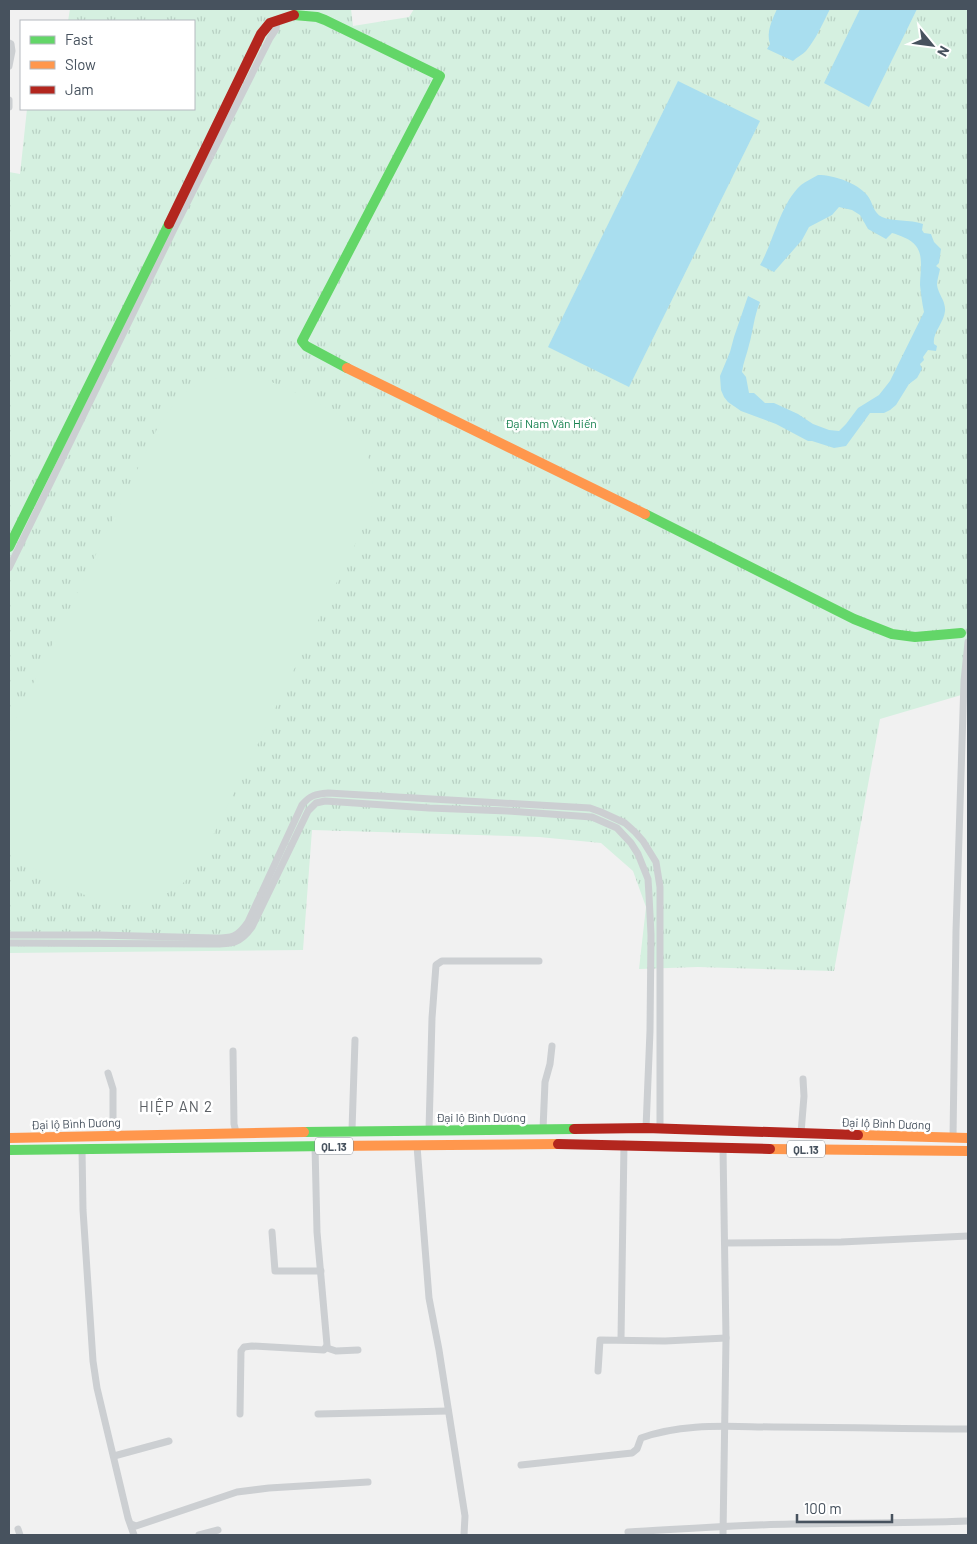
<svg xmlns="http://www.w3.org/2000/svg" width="977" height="1544" viewBox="0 0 977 1544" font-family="Barlow,sans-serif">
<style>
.grass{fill:url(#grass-tufts)}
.pitch{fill:#d5f0e0}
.water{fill:#a9deef}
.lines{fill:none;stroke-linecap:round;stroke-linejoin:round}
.street{stroke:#cccfd2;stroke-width:7}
.fast{stroke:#63d668;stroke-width:10}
.slow{stroke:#ff974d;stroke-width:10}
.jam{stroke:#b3261e;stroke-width:10}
.labels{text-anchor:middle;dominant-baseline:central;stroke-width:5;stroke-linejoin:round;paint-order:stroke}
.shield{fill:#fff;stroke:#7e868e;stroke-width:1}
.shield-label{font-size:11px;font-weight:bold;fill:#47525e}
.park-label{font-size:12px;fill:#16814f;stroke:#fff}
.street-label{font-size:12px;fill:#47525e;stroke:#fff}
.quarter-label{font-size:15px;letter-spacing:1px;fill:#5c6065;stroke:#fff}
</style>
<defs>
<pattern id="grass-tufts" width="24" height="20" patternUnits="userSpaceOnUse" patternTransform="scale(1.25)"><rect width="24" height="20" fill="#d5f0e0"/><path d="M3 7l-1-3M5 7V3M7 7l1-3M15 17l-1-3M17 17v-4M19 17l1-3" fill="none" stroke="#b8d0c3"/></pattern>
</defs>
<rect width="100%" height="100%" fill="#f1f1f1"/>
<polygon class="grass" points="70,9 351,9 353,26 409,17 414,9 968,9 968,693 880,719 834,971 698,967 639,969 646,907 633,871 601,843 539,837 312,830 303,950 9,953 9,172 20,174 27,109 194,109 194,21 68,21"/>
<path class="pitch" d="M248 374C267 379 283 387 301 395 312 401 325 406 335 412 369 435 379 477 370 514L198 866C186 883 176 890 156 898 146 902 134 905 122 905 92 904 51 877 24 863L16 858 9 849V733L158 427 173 405 185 393 201 383 209 379Z"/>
<g class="water">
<path d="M777 9H830C823 23 816 39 806 51 802 55 797 57 793 61L767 49 770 44C766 32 772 20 777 9Z"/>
<polygon points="860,9 917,9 869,107 824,83"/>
<polygon points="678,81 760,121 629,387 548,347"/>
<path d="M818 175C834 175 857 183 867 195 873 202 873 213 882 217 892 222 910 219 923 224L922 230 924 233 931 234 934 242 941 249 939 263 936 266 940 269C939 274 937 280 937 285 938 294 946 301 945 311 944 323 932 333 934 344L937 346 936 351 928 350 923 357 924 360 920 364 922 369 917 378 909 384 896 405 890 410 884 413H870L846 446 834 448 812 441H808L776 424 741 411 728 402 724 397 721 390 720 376 730 352 734 337 748 296 760 302C754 316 753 331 749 345 747 354 743 363 742 372L746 377 749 393H754L765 403H774L798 414 813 424 829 430 839 431 846 424 858 408 879 395 890 381 924 312C922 303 921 294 920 285 920 273 924 256 916 246 911 239 899 235 892 233L886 239 868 229 860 215 852 210 839 207 832 215 809 227 802 240 774 272 760 265C774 241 780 204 801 185 806 181 813 178 818 175Z"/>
</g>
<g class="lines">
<g class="street">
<polyline points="9,43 11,44 12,51 9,66"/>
<polyline points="9,100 9,107"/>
<polyline points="9,568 175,227 270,38 276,29 277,21"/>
<path d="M9 935H99L215 938C232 938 238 937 248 922L302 805C310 795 316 794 328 793L590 808 601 812 625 823 635 832 643 841 656 862 660 887V1128"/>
<path d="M9 943 211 944C232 944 240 944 252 927L308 811 316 803 325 801 429 808 508 811 592 817 617 828 631 843 638 854 648 879 649 895 651 935 650 1031 646 1128"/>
<polyline points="233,1051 234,1124 236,1132"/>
<polyline points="108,1073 113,1089 113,1135"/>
<polyline points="543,1129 545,1082 550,1064 552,1046"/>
<polyline points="352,1130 355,1040"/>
<polyline points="429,1130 432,1018 436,965 442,961 539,961"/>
<polyline points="801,1133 804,1096 803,1079"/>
<polyline points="953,1138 956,931 964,681 968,642"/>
<polyline points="417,1146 429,1298 439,1350 465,1516 464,1535"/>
<polyline points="723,1148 726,1338 723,1535"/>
<polyline points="82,1149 83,1210 93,1361 97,1388 128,1518 134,1535"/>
<polyline points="272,1232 275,1271 321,1271"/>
<polyline points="725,1243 841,1242 968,1236"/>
<polyline points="621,1339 624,1144"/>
<polyline points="327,1348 336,1351 358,1350"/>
<polyline points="598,1371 600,1340 665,1341 726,1338"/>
<polyline points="240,1414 241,1351 244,1347 252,1346 324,1350 327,1345 317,1232 315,1146"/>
<polyline points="318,1414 448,1411"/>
<polyline points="114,1456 169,1441"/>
<path d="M521 1465 632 1453 637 1449 641 1438C685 1422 732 1427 777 1427 841 1427 905 1429 968 1429"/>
<polyline points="131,1524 136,1526 237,1492 269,1488 368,1482"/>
<polyline points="18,1529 20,1535"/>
<path d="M628 1532C683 1529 738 1525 792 1524 851 1523 910 1523 968 1521"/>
<polyline points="199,1535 218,1530"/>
</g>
<g class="fast">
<polyline points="294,15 317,17 325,20 440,76 302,341 306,346 347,368"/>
<polyline points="645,514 854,619 892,634 915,637 961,633"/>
<polyline points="9,547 169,224"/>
<polyline points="304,1132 574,1129"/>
<polyline points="9,1150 328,1146"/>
</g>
<g class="slow">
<polyline points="347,368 645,514"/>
<polyline points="858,1135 968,1138"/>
<polyline points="9,1138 304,1132"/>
<polyline points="328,1146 558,1144"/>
<polyline points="770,1149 968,1151"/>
</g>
<g class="jam">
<polyline points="169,224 261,34 270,23 294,15"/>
<polyline points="574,1129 646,1128 858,1135"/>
<polyline points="558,1144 770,1149"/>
</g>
</g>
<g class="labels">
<g class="shield">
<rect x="315" y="1137.5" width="38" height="17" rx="4"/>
<rect x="787" y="1140.5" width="38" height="17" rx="4"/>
</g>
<g class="shield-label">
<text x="334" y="1146">QL.13</text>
<text x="806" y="1149">QL.13</text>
</g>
<g class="park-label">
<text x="551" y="423">Đại Nam Văn Hiến</text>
</g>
<g class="street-label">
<text x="481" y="1117">Đại lộ Bình Dương</text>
<text transform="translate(76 1123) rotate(-2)">Đại lộ Bình Dương</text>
<text transform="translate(886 1123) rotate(2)">Đại lộ Bình Dương</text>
</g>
<g class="quarter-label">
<text x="176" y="1106">HIỆP AN 2</text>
</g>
</g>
<rect width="977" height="1544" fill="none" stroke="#47525e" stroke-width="20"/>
<rect x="20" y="20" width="175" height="90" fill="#ffffff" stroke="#b5babf"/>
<rect x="30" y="36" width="25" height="8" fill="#63d668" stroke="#b5babf"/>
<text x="65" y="45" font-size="15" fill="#47525e">Fast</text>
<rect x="30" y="61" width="25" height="8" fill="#ff974d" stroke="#b5babf"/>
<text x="65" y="70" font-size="15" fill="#47525e">Slow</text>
<rect x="30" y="86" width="25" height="8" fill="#b3261e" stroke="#b5babf"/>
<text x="65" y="95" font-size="15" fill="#47525e">Jam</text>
<g transform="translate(932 45) rotate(119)" stroke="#ffffff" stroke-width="4" paint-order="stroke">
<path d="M0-4L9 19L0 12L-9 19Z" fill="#47525e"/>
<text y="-8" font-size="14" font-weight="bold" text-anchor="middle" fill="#47525e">N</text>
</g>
<path d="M797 1514v8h95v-8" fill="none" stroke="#47525e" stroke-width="2.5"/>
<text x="804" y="1514" font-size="15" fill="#47525e" stroke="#ffffff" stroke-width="4" paint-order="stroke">100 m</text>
</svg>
